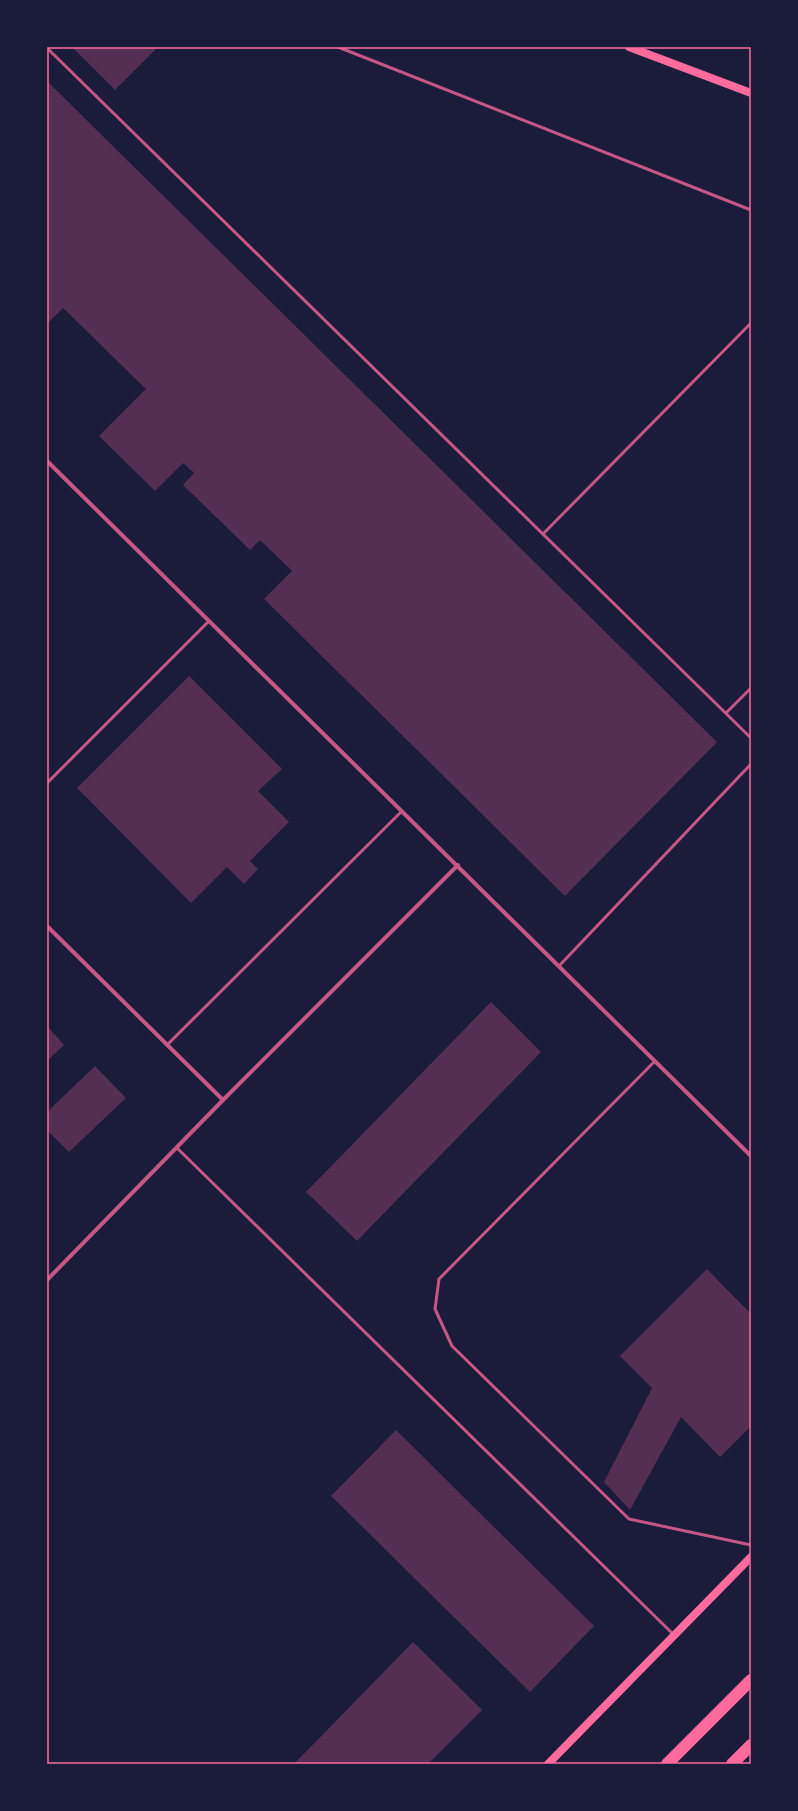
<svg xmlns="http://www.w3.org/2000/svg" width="798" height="1811" viewBox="0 0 798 1811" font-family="Ubuntu,sans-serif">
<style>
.building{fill:#542f53}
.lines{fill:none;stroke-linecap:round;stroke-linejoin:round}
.service{stroke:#c65784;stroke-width:3}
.minor{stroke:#c65784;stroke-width:4}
.secondary{stroke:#ff6b9d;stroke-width:8}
.motorway{stroke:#ff6b9d;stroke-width:12}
.neatline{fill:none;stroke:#ff6b9d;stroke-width:1.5}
</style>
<rect width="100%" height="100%" fill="#1b1b3a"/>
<g class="building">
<polygon points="72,47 158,47 115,90"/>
<polygon points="47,81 717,742 565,896 264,599 292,571 260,540 250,550 183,485 194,473 183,463 155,491 99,436 146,389 63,308 47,324"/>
<polygon points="189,676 282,769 258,791 289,822 250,861 258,869 244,884 227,867 191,903 77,788"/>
<polygon points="491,1002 541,1052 357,1241 306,1192"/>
<polygon points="47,1026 64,1045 47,1061"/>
<polygon points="95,1066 126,1098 69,1152 47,1130 47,1112"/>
<polygon points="707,1269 751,1314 751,1426 720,1457 681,1417 630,1510 604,1482 652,1388 620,1356"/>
<polygon points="396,1430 594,1626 530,1692 331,1496"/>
<polygon points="413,1642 482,1710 428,1764 294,1764"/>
</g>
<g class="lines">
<g class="service">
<polyline points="338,47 751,210"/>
<polyline points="47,48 751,738"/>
<polyline points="543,534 751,323"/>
<polyline points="726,713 751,688"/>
<polyline points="47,783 209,621"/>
<polyline points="559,966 751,764"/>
<polyline points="167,1045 402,811"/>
<polyline points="655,1061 439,1279 435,1309 452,1346 629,1519 751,1545"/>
<polyline points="177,1148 674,1635"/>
</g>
<g class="minor">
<polyline points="47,461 751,1156"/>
<polyline points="47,926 223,1100"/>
<polyline points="47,1280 223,1100 458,865"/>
</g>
<g class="secondary">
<polyline points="629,47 751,93"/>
<polyline points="548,1764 751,1557"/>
</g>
<g class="motorway">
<polyline points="667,1764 751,1680"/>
<polyline points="732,1764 751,1745"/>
</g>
</g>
<rect width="798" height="1811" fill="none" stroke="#1b1b3a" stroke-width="96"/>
<rect x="48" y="48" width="702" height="1715" class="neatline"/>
</svg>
